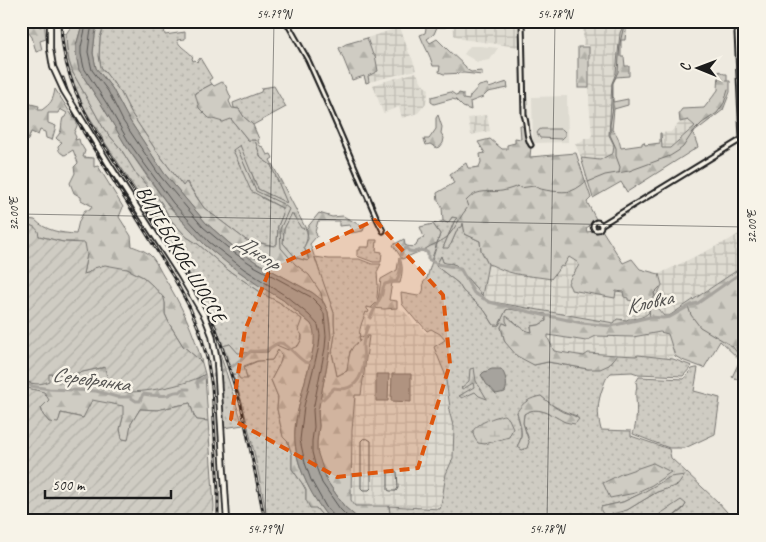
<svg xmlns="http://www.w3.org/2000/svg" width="766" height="542" viewBox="0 0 766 542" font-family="Caveat,sans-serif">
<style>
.built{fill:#dedbd1}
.industrial{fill:url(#industrial-grid)}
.grass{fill:url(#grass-dots);stroke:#767470;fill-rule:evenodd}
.forest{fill:url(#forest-firs);stroke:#767470;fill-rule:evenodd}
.wetland{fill:url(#wetland-marsh);stroke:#767470}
.garden{fill:url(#garden-furrows);stroke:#767470}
.pitch{fill:#cfccc3;stroke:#767470}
.water{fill:#a6a39d;stroke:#6f6d69}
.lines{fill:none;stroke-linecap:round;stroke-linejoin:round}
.shore{stroke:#535250;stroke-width:1}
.stream{stroke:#6f6d69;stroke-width:1}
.river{stroke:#a6a39d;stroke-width:3}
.tertiary-casing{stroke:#1c1c1c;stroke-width:7}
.primary-casing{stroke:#1c1c1c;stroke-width:8}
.tertiary{stroke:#f7f3e8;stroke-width:3}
.primary{stroke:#f7f3e8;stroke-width:4.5}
.rail-casing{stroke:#1c1c1c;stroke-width:3}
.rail{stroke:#f7f3e8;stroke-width:1;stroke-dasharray:4;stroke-linecap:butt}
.primary-bridge-casing{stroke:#1c1c1c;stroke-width:8;stroke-linecap:butt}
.primary-bridge{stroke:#f7f3e8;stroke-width:4.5}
.marked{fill:#de560d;fill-opacity:0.2;stroke:#de560d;stroke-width:4;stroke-dasharray:10 6;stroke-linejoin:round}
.ticks{fill:none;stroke:#1c1c1c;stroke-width:1;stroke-opacity:0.45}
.labels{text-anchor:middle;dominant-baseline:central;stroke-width:5;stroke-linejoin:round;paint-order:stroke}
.street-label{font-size:20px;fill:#1c1c1c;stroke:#f7f3e8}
.water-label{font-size:21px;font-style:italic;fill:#535250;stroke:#f7f3e8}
.neatline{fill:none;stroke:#1c1c1c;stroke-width:2}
.ticks-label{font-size:12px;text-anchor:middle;fill:#1c1c1c}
</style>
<defs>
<pattern id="industrial-grid" width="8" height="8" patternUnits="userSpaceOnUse" patternTransform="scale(1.25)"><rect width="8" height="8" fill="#dedbd1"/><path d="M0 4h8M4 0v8" fill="none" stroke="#bebbb3"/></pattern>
<pattern id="grass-dots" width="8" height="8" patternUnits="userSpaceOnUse" patternTransform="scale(1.25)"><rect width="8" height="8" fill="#cfccc3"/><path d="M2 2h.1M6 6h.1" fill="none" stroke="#b1afa7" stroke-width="1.8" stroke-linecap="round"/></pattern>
<pattern id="forest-firs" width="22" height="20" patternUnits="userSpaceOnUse" patternTransform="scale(1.25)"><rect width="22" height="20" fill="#cfccc3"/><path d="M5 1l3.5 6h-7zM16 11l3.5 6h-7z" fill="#b1afa7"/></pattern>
<pattern id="wetland-marsh" width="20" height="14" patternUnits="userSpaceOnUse" patternTransform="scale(1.25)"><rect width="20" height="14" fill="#cfccc3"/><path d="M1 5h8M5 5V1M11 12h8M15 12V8" fill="none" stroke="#b1afa7"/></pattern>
<pattern id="garden-furrows" width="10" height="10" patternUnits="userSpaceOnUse" patternTransform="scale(1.25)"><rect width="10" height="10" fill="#cfccc3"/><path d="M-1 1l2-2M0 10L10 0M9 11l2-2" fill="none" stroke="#b1afa7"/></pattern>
</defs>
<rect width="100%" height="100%" fill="#eeeae0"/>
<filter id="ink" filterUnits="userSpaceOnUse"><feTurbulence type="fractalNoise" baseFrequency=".02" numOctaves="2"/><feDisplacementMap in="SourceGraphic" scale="10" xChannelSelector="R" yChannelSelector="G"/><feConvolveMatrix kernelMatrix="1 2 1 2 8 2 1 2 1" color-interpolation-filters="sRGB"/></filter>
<g filter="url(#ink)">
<g class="built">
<polygon points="470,46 480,46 498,48 490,60 477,62 464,54"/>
<polygon points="567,96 568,142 533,143 532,97"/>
</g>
<g class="industrial">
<polygon points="453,21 519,21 520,45 518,47 462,39 454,35"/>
<polygon points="583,21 625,21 620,33 616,73 612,83 609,135 614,145 614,153 600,160 581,158 575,143 580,143 583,141 584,138 590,138 592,135 589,101 589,45 583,45"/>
<polygon points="400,27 409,53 412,58 416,70 369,82 367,76 373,55 367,38"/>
<polygon points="416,72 424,86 429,89 426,103 418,113 402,118 399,107 383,113 373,85"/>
<polygon points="487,115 490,131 471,135 468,118"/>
<polygon points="688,120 695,126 670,148 662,149 661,133 671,132 680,122"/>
<polygon points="745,230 745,265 669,316 664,316 653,303 662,285 659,274 729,240"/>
<polygon points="568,257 577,262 579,265 573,275 571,275 569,279 615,298 616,291 624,292 623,295 641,303 643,299 645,299 649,304 649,312 646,315 634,319 628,319 628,320 614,324 487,301 482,296 488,264 494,266 502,270 562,266 566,262"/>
<polygon points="367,307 384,309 398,308 406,313 411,319 413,324 419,324 425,333 431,328 440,334 446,340 434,347 445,374 453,426 454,426 453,458 446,474 441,506 440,509 386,505 355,506 351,500 352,431 355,395 360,395 366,339 359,336 360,325 366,312 369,310 366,309"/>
<polygon points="660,332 668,334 674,350 673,359 638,355 636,356 588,353 584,356 553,351 548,338 548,335 586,341 596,336 633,337"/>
</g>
<g class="grass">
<path d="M105 21H155V23L158 24 159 21H163L165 35 185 32V39L177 40C180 48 188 50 193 57L192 58 193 61 195 60 197 62 200 58 212 78 209 80 212 84 195 93 231 119 248 140H255L261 158 271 165 288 204 258 189 252 174 233 150 262 198 282 208 283 214 278 226 277 244 274 246 246 240 204 208 187 182 183 186 155 149 131 113 121 93 101 67 99 56 100 38Z"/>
<path d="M62 33 66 34 67 49 69 61 73 73 104 129 121 149 135 172 161 202 171 220 187 237 198 244 228 270 265 295 279 302 286 308 302 319C302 331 305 348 288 350 284 350 276 347 272 346L268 352 238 354 230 344 223 346 208 306 182 261 106 144 84 108 69 71 65 54Z"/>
<polygon points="274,86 286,107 253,125 244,117 239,109 234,108 233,103 261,92 262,88"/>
<path d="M292 212C302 226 313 229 304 247L309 260 308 261 296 258 283 243 284 229Z"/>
<path d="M452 217 457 218 455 220 443 248 451 244 458 228 463 221 465 234 480 241 481 250 488 264 482 296 476 288 452 263 446 264 443 262 441 256 436 266 458 283 463 291 485 311 494 325H499L506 310 509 309 546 314V321L539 325 531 326 532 332C524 332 518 325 513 320L509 326 504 323 501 327 505 342 534 365 548 362 588 369 609 365 617 355 636 356 638 355 673 359 692 366 683 376 638 374 632 372 611 373C606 377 605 381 603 387 597 403 597 413 601 430L631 431V436L669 449 671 458 718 502 735 521H668L683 509 686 504 660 514 656 521H391L389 506 440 509 441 506 446 474 453 458 454 426H453L449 410 450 407 445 374 434 347 445 340 440 334 431 329 427 331 419 322H417L402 304 401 293 418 296C424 293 424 289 423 283L427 278 440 234 433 224 443 221 448 223ZM541 396C552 406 563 412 577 416L565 422C553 414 536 405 524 414L523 423 528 437 522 450 517 446C525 436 519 423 517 412ZM678 485 657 492 627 510 601 507 623 502 642 493Z"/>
<polygon points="370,240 377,240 376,251 382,252 381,262 373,262 357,256 357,250 360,250 360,247 369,247"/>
<path d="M315 257 329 259H359L372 264H381L377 272 378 286 377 297 378 301 371 308 367 307V309L369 311 368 313 366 312C362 322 358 330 360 341L350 351 347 371 337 376 332 353 335 334 334 324V313L322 280Z"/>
<polygon points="216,341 243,425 224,428 221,394 223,394 223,390 220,389"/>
<polygon points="278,350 282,356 280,363 271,380 278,397 277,409 283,436 288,442 292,455 292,469 302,483 306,490 306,500 316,508 327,521 268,521 254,452 242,402 232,374 238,374 247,378 244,367 258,361 272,360"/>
<path d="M696 368H698L694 391 720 398 715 434 685 448H669L633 434C637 423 637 409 636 398 635 391 638 388 636 382L639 377 684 379 692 369Z"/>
</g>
<g class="forest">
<polygon points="36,21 40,27 44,25 44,22 46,39 40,41 42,50 36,52 32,37 24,27 28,26 28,25"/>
<path d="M75 21H83L76 46V54L79 70 103 107 126 146 148 178 169 206 205 245 241 273 283 300 311 324 313 327 315 335 314 345C310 366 303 385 299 406 296 417 294 429 295 441 296 468 314 500 331 521H327L316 508H310L306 500V490L302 483 292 469V455L288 442 283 437 277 409 278 397 271 380 280 363 282 356 278 350 272 360 257 361 244 366 247 379H240L237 374H232L223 346 230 344 238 353 268 352 272 346 274 344 288 350 298 346 302 339V335L298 330 302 319 286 308 279 302 265 295 228 270 198 244 187 237 171 220 161 202 135 172 121 149 104 129 73 73 69 61 67 49 66 34 70 28 75 25Z"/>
<path d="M98 21H105L100 38 99 56 101 67 121 93 131 113 155 149 183 186 186 182 204 208 246 240 274 246 277 244 278 226 283 214 282 208 251 191 233 150 240 145 258 189 287 203 271 165 261 158 255 140H248L231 119 223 122 209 118 199 108 195 93 212 84 214 86 222 82 225 84 231 98 229 101 232 108 239 109 244 117 253 125 259 139 258 141 260 146 263 147 267 155 271 154 273 158 270 160 306 229 319 213 332 217 343 216 356 223 365 226 363 231 351 233 350 225 339 226V221H318L315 232 316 233 317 237H316L310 244 334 313V324L335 334 332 353 337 376 347 371C349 359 348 347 360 341L359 336 366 339 367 336H369L361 395H355L352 431 351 500 355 506H389L391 521H361L354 516 344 506 331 487 327 481 320 463 317 451V442L319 426 318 411 330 349V324L328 312 324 303 313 293 256 262 236 249 206 223 164 173 128 118 112 88 96 68 93 53 95 35ZM292 213 301 228 307 229 308 239 304 247 309 259 308 261 296 258 283 243 284 229Z"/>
<path d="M429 21H449L446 27H437L434 34 427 39 430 43 437 39 448 50 466 67V69L471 72 482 71V75L464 73 444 74 439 72 440 66H433C430 54 424 46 420 35L425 33 427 24Z"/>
<path d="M625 21H627L625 40H621V57H624L625 66H629V76L616 77 613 83V102L628 99V105L614 109 612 130C618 134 619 141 621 148L642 145V143L644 142 645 145 660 143V133H661L662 148H670L695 126 688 120 680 122 679 113 682 109 704 108 718 90 719 71 724 74H727V81H730V92L723 110 693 133 698 147 627 192 621 182 593 198 581 158 600 160 613 153 614 145 609 135 612 83 616 73 620 33Z"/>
<polygon points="367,38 373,55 375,55 378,71 368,76 369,82 366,83 364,76 352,80 339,48 346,44"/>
<rect x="578" y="47" width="11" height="41"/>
<polygon points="507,82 508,88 488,92 483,97 470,102 471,110 463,107 456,100 452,99 434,104 431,102 431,97 451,92 457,96 459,93 463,94 463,99 469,100 470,96 479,86 487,84 489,88"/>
<path d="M55 89 77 123V126L74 133 76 137 75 140 79 139 80 143 85 151 83 157 94 158V167L98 166 123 207 119 217 131 236 132 246C139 249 147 251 152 257 157 263 160 271 164 277 181 304 194 332 202 363L197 358 183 346 170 325 165 314V303L153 286 143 277 127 269 94 268 88 273 83 274 87 254 74 242H63L39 236 34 227 24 223 27 219 35 220C46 231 61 233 76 234L79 221 85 210H90L92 206 81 200V197L74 193 70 183 75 173 74 167 78 163 73 150 65 155C59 153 59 151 58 146L62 142 58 140 56 138C64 129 60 127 63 118L65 117 67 113 60 109 58 113H48V123L56 126 52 140 46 138 45 132 40 130 38 135 31 132 28 140 21 144V109L27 103 39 106 38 110H42C51 103 53 101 55 89Z"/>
<polygon points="438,115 442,127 441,133 444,138 443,143 440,147 437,148 430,144 426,145 424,139 429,139 436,129 436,118"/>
<path d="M520 125 524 127 528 144 531 146 530 157 576 153 591 198 587 202 597 221C590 222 591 226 586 228L587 232 594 231 596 233 602 230 623 263 632 259 640 269 659 274 662 285 653 303 664 316H669L745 265V324L736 348 745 358V382L732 377 740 360 720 341 704 368 682 360 675 356 668 334 660 332 633 337 596 336 586 341 548 335V338L554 351 584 356 588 353 617 355 609 365 600 369H588L548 362 534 365 517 356 505 342 501 327 503 323 508 325 506 321V316C515 321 522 331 532 332L531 326 539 325 546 321V314L509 309 506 310 499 325H494L485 311 463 291 458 283 436 266 441 256 443 262C447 264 452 263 456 265L487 301 614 323 617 319 627 320 628 319C635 319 644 318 649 312L648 306 649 304 646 302 647 301 643 300 641 303 628 300V298L624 297 623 292 616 291 615 298 571 290V289L568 283 572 275H573L579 265 577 262 569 257 563 267 561 266 551 279C535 276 518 276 503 270 497 268 493 265 488 264L481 250 480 241 465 234 463 223 462 227 458 228 451 244 448 248H443L455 220 457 218 452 217 448 223 443 221 442 207 438 200 437 193 454 183 450 174 466 163 468 168H472L479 167 481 162 480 154 485 153 478 142 490 139 502 149H507V145L515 143V138L521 139Z"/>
<path d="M433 224 440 234 431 261 428 259 427 253 421 251 402 259 393 245 404 239 405 245C408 247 413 247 416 246L418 240 424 237 420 227Z"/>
<path d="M399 258C404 264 402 275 400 283H392L389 300 397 301V308L384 309 371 308 378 301 381 279 397 270Z"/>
<polygon points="106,367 197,379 205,374 208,421 197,420 194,416 190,403 157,410 140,409 131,424 129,440 122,439 120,429 123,417 83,418 61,413 58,424 49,422 43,415 41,407 21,391 21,379 32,384 49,374 68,375"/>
<polygon points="474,368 476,381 487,399 479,396 475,392 462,398 459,396 474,387 473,383 463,389 461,388 469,381 470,369"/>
<path d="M541 396C548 402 555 408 563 412 569 414 574 415 579 419L575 424C571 423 567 423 563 421 551 414 536 405 524 414L523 423 529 442 527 448 522 450 517 446C525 436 520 424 517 412 523 402 530 398 541 396Z"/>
<polygon points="653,463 671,472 652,485 635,493 610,498 603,483 621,474"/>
<polygon points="685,475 678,485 657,492 627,510 605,516 601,511 601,507 623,502 642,493 670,477"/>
<polygon points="681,500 686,504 683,509 668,521 656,521 660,514"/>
</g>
<path class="wetland" d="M504 415 509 419 513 428 509 437 485 444 478 443C476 440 473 437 473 432 474 424 497 416 504 415Z"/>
<g class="garden">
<path d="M21 220C28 228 38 223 39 236L63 242 85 243 87 254 83 274 88 273 94 268 105 265 127 269 143 277 153 286 164 298 165 303V314L170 325 183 346 197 358 202 363 205 374C188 385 148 392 128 392 122 392 115 390 109 389L105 367 69 375 64 383 60 374H49V381C39 386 31 384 21 379V325L24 323 21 314Z"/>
<polygon points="23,387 44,392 49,400 41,408 43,415 49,422 58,423 61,413 83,418 92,400 123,406 123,417 120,429 122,439 128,440 131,424 140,409 157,410 190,403 194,416 197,420 208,421 214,506 213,521 21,521 21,391"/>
</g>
<polygon class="pitch" points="541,129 562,129 565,132 565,136 562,139 540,138 537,133 539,130"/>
<g class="water">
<path d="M83 21H98L95 35 93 53 96 68 112 88 128 118 164 173 206 223 236 249 256 262 313 293 322 300 324 303 328 312 331 336 330 349 318 411 319 426 317 442V451L327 481 344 506 361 521H331C313 499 297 470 295 441 294 429 297 417 299 406 303 385 310 366 314 345 314 337 315 331 311 324L283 300 258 285 227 263 205 245 169 206 126 146 103 107 79 70 76 54V46Z"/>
<path d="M492 369H501C506 375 508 385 505 392L496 394 489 386 487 385 481 375 484 372Z"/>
<polygon points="376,374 389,374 388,401 376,401"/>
<polygon points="392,374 411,374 411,402 391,401"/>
</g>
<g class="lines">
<g class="shore">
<polyline points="87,21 81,47 81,54 84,68 107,104 130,144 173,203 209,242 244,269 286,296 298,306 309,315 318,325 320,335 319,346 304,406 300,440 305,463 311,480 326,507 334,516 335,521"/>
<polyline points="93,21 90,35 88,52 92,70 108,91 123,121 160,176 203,227 233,252 254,266 311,297 320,306 324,314 326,336 325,348 313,410 314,427 312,441 312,452 315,464 322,483 340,509 352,521"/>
<polygon points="368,439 371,441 371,488 369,490 363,490 361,488 361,441 363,439"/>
<polygon points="389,471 395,471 397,472 398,488 396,491 390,491 388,490 388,473"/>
</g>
<g class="stream">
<polyline points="238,150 256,191 283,204 289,209 280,229 281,248 295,264 309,275 321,293 323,303"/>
<polyline points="619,173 620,167 616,156 616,148 610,135 610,125 613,107 612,84 618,72 620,43 625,21"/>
<polyline points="588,182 605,175 629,171 670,156 678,151 683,147 693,132 702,123 717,113 724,103 728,90"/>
<path d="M424 250C432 244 443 242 449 235 457 226 460 216 468 207L466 201C478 188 487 193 502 191 507 190 513 188 518 186L520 188 534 186C541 191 563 193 571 191 577 189 581 185 586 182"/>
<polyline points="688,306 691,315 700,327 732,346 745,363"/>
<path d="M650 317C648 310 650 301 655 296L654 293 660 287"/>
<polyline points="668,521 683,508"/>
</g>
<g class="river">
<path d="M401 255 402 251 406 248 409 251 414 252C420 251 422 248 428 253V259L437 264 460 268 474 293 484 299"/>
<polyline points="486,300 489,302 547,316"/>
<polyline points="549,316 582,323 611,326 650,317 663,318 670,317 691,305 698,303 745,270"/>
<polyline points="370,318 382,294 383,288 385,284 397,281 400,271 400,259"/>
<path d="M230 367 233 366 251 351C256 352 261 350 265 351 269 349 275 344 279 343 287 342 297 358 305 362 307 363 310 363 313 363"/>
<polyline points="221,372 225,369"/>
<polyline points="214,375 215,374"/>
<path d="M21 381 31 386 49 389 96 391 117 397H130L136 401H140L143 394C149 395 162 396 168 395 173 393 174 391 180 392L183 389H189"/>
<polyline points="198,387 197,382 205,377"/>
<path d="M317 402 323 399 334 388C353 392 362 380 364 361 364 356 363 351 363 345 364 339 365 332 368 326"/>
</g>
<defs>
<g id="tertiary">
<polyline points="286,21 308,60 325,98 378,221 383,231"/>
<path d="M522 21 524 115C528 125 525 136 531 145"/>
<circle cx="597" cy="226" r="4"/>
<polyline points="601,225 742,139 737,33 745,32"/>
</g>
<g id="primary">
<polyline points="50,21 50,49"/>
<polyline points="112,169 181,276 205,317 212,335 217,362 227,521"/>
</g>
</defs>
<use href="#tertiary" class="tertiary-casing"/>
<use href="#primary" class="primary-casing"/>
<use href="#tertiary" class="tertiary"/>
<use href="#primary" class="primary"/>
<defs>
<g id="rail">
<path d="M61 21C61 62 76 98 96 132L196 288 204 301 216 329 241 405 246 428 265 521"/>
<polyline points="63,78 75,115 84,133 174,278 190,308 200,332 207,358 212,387 218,490 218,521"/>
</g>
</defs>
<use href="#rail" class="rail-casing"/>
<use href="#rail" class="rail"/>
<defs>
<polyline id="primary-bridge" points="50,49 53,67 64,91 112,169"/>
</defs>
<use href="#primary-bridge" class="primary-bridge-casing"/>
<use href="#primary-bridge" class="primary-bridge"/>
</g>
</g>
<path class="marked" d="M375 220 443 295 450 364 418 468 337 477 231 419 245 330 270 269Z"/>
<path class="ticks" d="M21 214 745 227M265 521 274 21M547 521 555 21"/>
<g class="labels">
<g class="street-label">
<text transform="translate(181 254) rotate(59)">ВИТЕБСКОЕ ШОССЕ</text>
</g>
<g class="water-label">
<text transform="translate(258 252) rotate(33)">Днепр</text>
<text transform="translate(649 302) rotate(-13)">Кловка</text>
<text transform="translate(91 379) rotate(8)">Серебрянка</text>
</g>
</g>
<rect width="766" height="542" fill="none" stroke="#f7f3e8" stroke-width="55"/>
<g transform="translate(698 68) rotate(271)" stroke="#f7f3e8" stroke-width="4" paint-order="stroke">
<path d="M0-4L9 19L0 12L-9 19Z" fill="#1c1c1c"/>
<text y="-8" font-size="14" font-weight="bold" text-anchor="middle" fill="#1c1c1c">С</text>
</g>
<path d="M45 490v8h126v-8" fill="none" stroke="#1c1c1c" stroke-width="2.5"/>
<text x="52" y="490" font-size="15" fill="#1c1c1c" stroke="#f7f3e8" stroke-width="4" paint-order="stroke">500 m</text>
<rect x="28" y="28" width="710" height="486" class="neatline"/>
<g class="ticks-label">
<text x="274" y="18">54.79°N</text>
<text x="555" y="18">54.78°N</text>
<text transform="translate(14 214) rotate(-90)" y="4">32.00°E</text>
<text transform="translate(752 227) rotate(-90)" y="4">32.00°E</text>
<text x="265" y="533">54.79°N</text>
<text x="547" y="533">54.78°N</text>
</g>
</svg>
